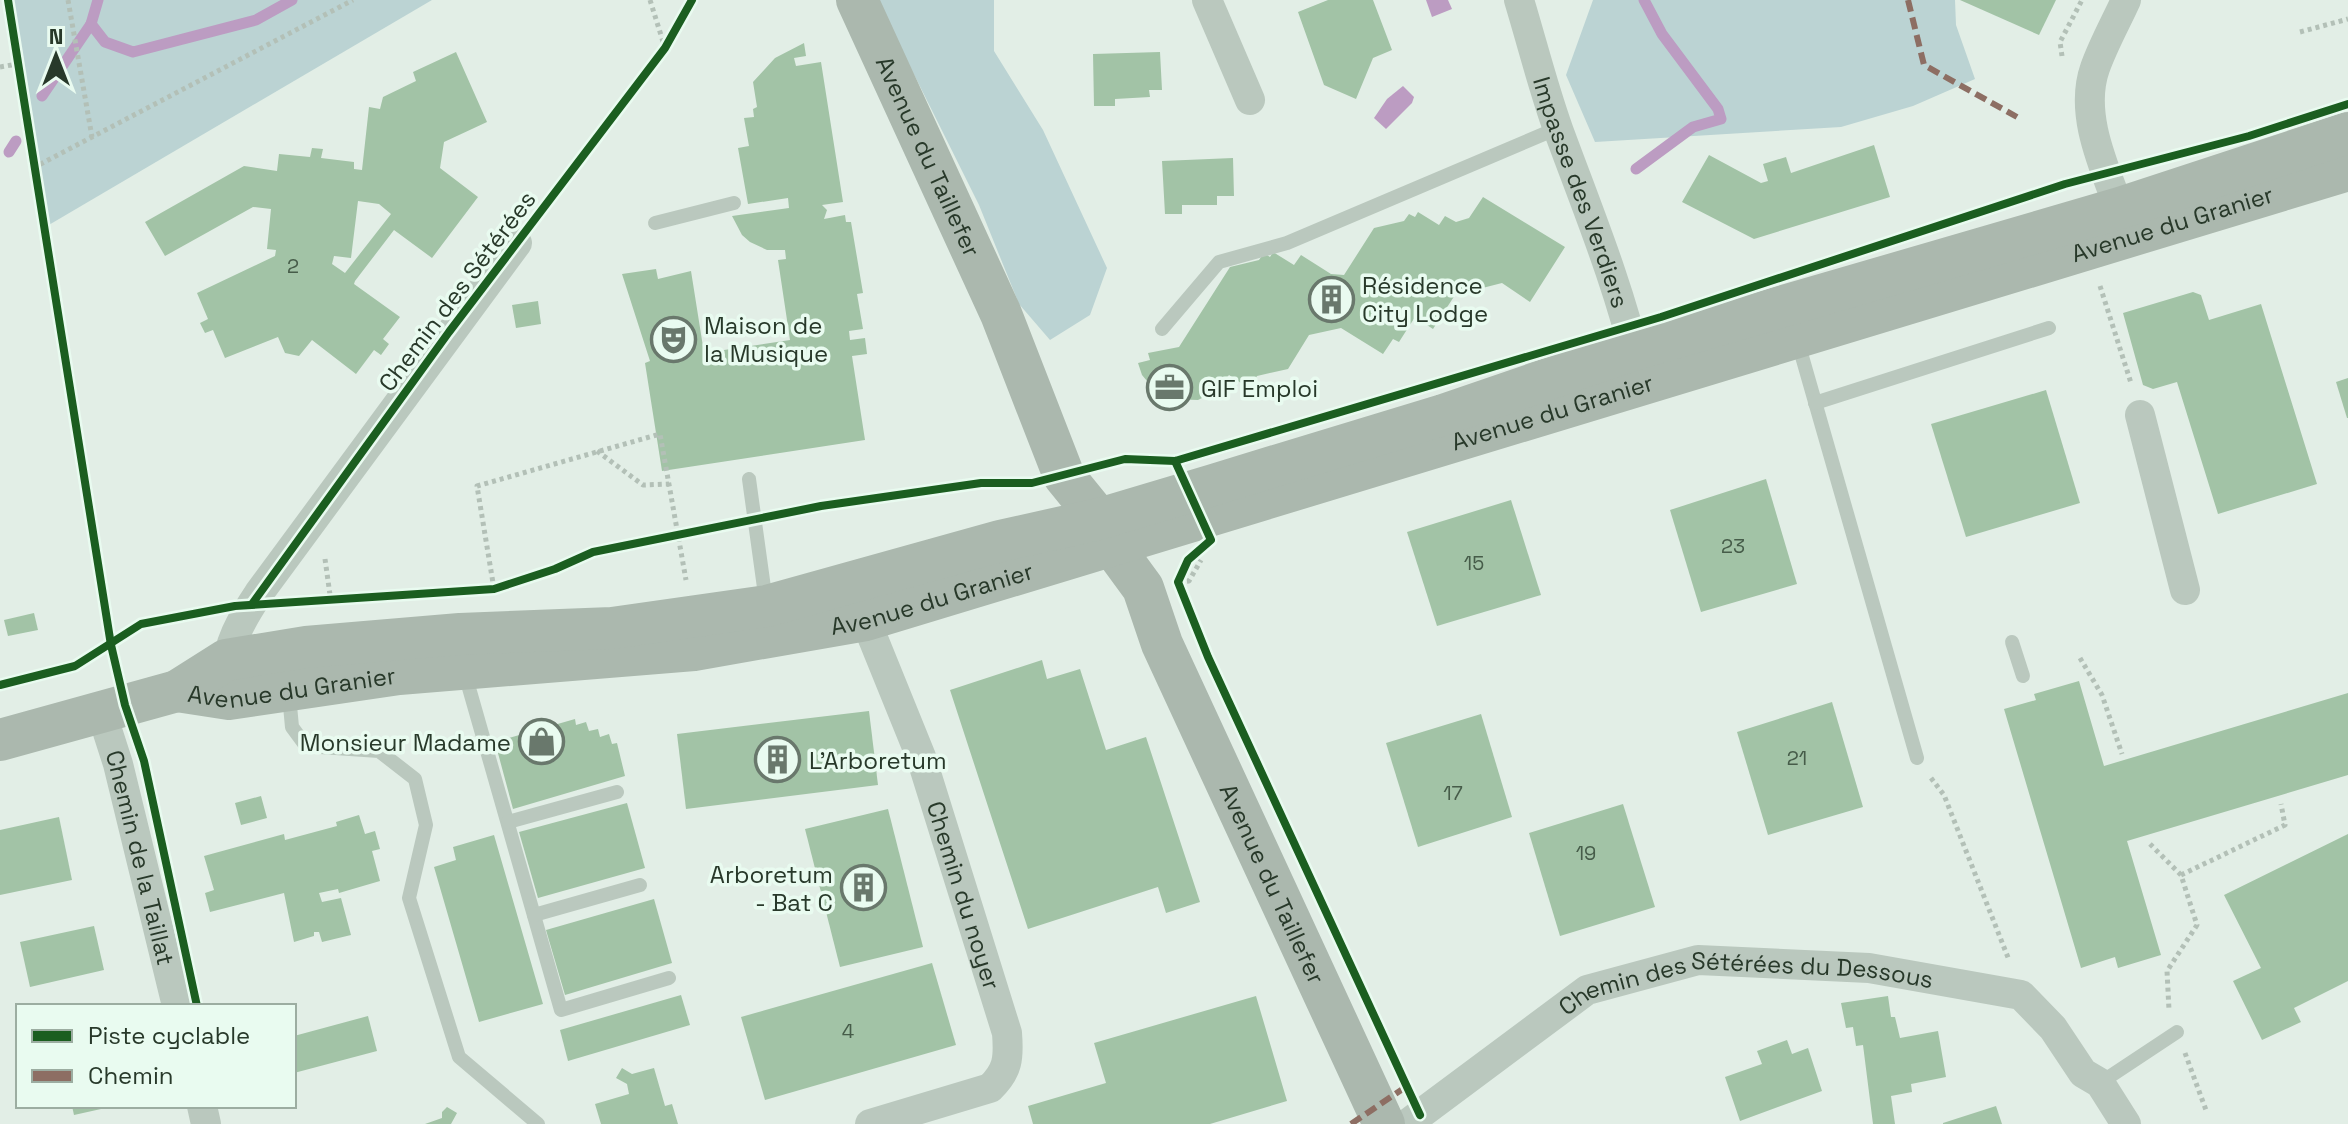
<svg xmlns="http://www.w3.org/2000/svg" width="2348" height="1124" viewBox="0 0 2348 1124" font-family="'Space Grotesk',sans-serif">
<style>
.green{fill:#bbd3d3}
.water{fill:#bc9cc2}
.lines{fill:none;stroke-linecap:round;stroke-linejoin:round}
.stream{stroke:#bc9cc2;stroke-width:11}
.building{fill:#a2c3a6;fill-rule:evenodd}
.path{stroke:#b3c0b7;stroke-width:5;stroke-dasharray:4 4;stroke-linecap:butt}
.lane{stroke:#bac8be;stroke-width:14}
.street{stroke:#bac8be;stroke-width:30}
.secondary{stroke:#abb8ae;stroke-width:42}
.quiet{stroke:#8d6e63;stroke-width:6;stroke-dasharray:12 6;stroke-linecap:butt}
.cycleway-casing{stroke:#e9fbf0;stroke-width:13}
.cycleway{stroke:#1b5e20;stroke-width:8}
.labels{text-anchor:middle;dominant-baseline:central;stroke-width:7;stroke-linejoin:round;paint-order:stroke}
.number-label{font-size:20px;fill:#465c49}
.street-label{font-size:24px;fill:#28392a;stroke:#e9fbf0}
.poi-label{font-size:24px;fill:#28392a;stroke:#e9fbf0;text-anchor:start}
</style>
<rect width="100%" height="100%" fill="#e2eee6"/>
<g class="green">
<polygon points="8,0 432,0 42,229"/>
<polygon points="877,0 994,0 994,51 1043,130 1107,268 1090,315 1050,340 1019,304 979,205"/>
<polygon points="1593,0 1955,0 1956,25 1975,79 1913,106 1841,127 1595,142 1566,75"/>
</g>
<g class="water">
<polygon points="1426,0 1448,0 1452,9 1432,17"/>
<polygon points="1403,86 1414,97 1412,103 1386,129 1374,118 1387,99"/>
</g>
<g class="lines">
<g class="stream">
<polyline points="91,24 98,0"/>
<polyline points="42,96 91,24 105,42 133,52 256,20 292,0"/>
<polyline points="9,152 16,141"/>
<polyline points="1636,169 1693,127 1721,119 1718,109 1662,34 1644,0"/>
</g>
</g>
<g class="building">
<polygon points="1328,0 1373,0 1392,50 1373,58 1356,99 1324,85 1298,12"/>
<polygon points="1960,0 2056,0 2039,35"/>
<polygon points="804,43 806,56 794,58 796,66 821,62 843,202 822,205 827,210 824,219 845,215 846,222 851,222 863,293 857,294 863,329 849,331 850,340 865,338 867,354 852,356 865,440 662,471 645,363 650,361 622,274 656,269 658,279 691,271 704,353 790,340 778,260 786,259 785,250 767,250 750,242 742,235 732,216 789,208 788,198 748,204 738,148 749,146 744,118 754,117 753,109 757,107 753,82 775,58"/>
<path d="M456 52 487 122 444 142 440 168 478 197 432 258 394 230 355 281 354 284 400 317 383 339 389 344 381 355 374 350 356 374 312 340 299 356 285 353 278 337 225 358 213 330 205 333 200 323 208 319 197 293 275 256 276 250 267 249 271 209 253 207 165 256 145 222 244 166 277 171 279 154 310 157 312 148 323 149 321 158 354 162V169L362 170 369 107 380 109 383 97 416 81 413 72ZM358 201 379 204 391 214 345 273 332 264 334 256 351 258Z"/>
<polygon points="1160,52 1162,90 1149,90 1150,97 1115,99 1115,106 1094,106 1093,54"/>
<polygon points="1874,145 1890,197 1754,239 1682,202 1709,155 1761,183 1768,181 1763,164 1786,157 1791,173"/>
<polygon points="1233,158 1234,196 1217,196 1217,205 1182,205 1182,214 1165,214 1162,161"/>
<polygon points="1483,197 1565,247 1530,302 1502,283 1455,295 1433,329 1415,317 1399,342 1393,339 1383,354 1341,328 1309,335 1288,369 1257,376 1253,383 1247,379 1244,385 1229,375 1216,391 1198,400 1169,399 1157,393 1142,375 1138,363 1150,360 1148,353 1179,347 1230,267 1259,260 1264,253 1270,257 1273,252 1294,265 1301,255 1331,274 1344,275 1374,228 1404,221 1409,214 1415,217 1418,212 1439,225 1445,216 1456,222 1469,218"/>
<polygon points="2193,292 2201,295 2209,320 2261,304 2317,484 2218,514 2177,382 2153,389 2143,385 2123,313"/>
<polygon points="538,301 541,324 516,328 512,305"/>
<polygon points="2348,378 2348,418 2347,418 2336,382"/>
<polygon points="2046,390 2080,503 1966,537 1931,424"/>
<polygon points="1766,479 1797,584 1701,612 1670,510"/>
<polygon points="1511,500 1541,595 1437,626 1407,532"/>
<polygon points="34,613 38,630 8,636 4,620"/>
<polygon points="1042,660 1047,679 1080,669 1106,750 1146,737 1200,902 1166,913 1158,887 1028,929 950,690"/>
<polygon points="2079,681 2104,766 2348,693 2348,775 2127,841 2161,955 2118,968 2115,957 2081,968 2004,709 2036,700 2034,694"/>
<polygon points="1832,702 1863,807 1768,835 1737,732"/>
<polygon points="869,711 878,785 686,809 677,734"/>
<polygon points="1481,714 1512,817 1418,847 1386,743"/>
<polygon points="575,719 576,725 586,722 589,731 598,729 600,737 609,734 612,744 617,743 625,776 513,809 495,742"/>
<polygon points="261,796 267,818 241,825 235,803"/>
<polygon points="627,803 645,868 538,898 519,832"/>
<polygon points="1623,804 1655,907 1560,936 1529,833"/>
<polygon points="888,809 923,947 840,967 805,829"/>
<polygon points="359,815 365,834 375,831 380,849 372,851 380,881 339,893 338,889 319,893 322,902 341,898 351,935 322,942 319,932 314,932 314,936 294,942 284,893 210,912 205,893 214,890 204,856 284,834 285,840 337,826 336,822"/>
<polygon points="59,817 72,880 0,895 0,830"/>
<polygon points="2348,834 2348,981 2294,1008 2301,1022 2262,1040 2233,981 2261,968 2224,895"/>
<polygon points="494,835 543,1004 479,1022 434,867 456,860 453,847"/>
<polygon points="654,899 672,963 565,995 546,930"/>
<polygon points="94,926 104,970 30,987 20,942"/>
<polygon points="932,963 956,1045 765,1100 741,1017"/>
<polygon points="681,995 690,1025 568,1061 560,1030"/>
<polygon points="1256,996 1287,1101 1210,1124 1033,1124 1028,1106 1106,1083 1094,1043"/>
<polygon points="1888,996 1891,1017 1895,1017 1900,1038 1938,1031 1946,1077 1911,1084 1912,1092 1891,1096 1895,1124 1873,1124 1863,1045 1856,1046 1853,1027 1846,1028 1841,1003"/>
<polygon points="368,1016 377,1051 294,1073 294,1036"/>
<polygon points="1787,1040 1792,1054 1808,1048 1822,1091 1740,1121 1725,1077 1762,1064 1757,1051"/>
<polygon points="622,1068 632,1074 654,1068 665,1106 672,1104 678,1124 601,1124 595,1104 629,1094 627,1084 616,1078"/>
<polygon points="72,1106 109,1106 110,1107 74,1115"/>
<polygon points="1996,1106 2002,1124 1943,1124 1943,1123"/>
<polygon points="447,1107 457,1113 451,1124 425,1124 442,1118 442,1112"/>
</g>
<g class="lines">
<g class="path">
<polyline points="68,0 92,137"/>
<polyline points="650,0 665,48"/>
<polyline points="2300,32 2348,19"/>
<polyline points="2062,56 2060,42 2082,0"/>
<polyline points="0,67 17,64"/>
<polyline points="33,168 353,0"/>
<polyline points="2100,286 2131,383"/>
<polyline points="597,451 643,485 669,484"/>
<polyline points="325,559 331,602"/>
<polyline points="1179,582 1189,581 1201,560"/>
<polyline points="494,589 477,486 660,434 686,580"/>
<polyline points="2080,658 2102,695 2122,754"/>
<polyline points="1931,778 1944,795 2009,960"/>
<polyline points="2150,844 2181,875 2197,925 2167,971 2169,1010"/>
<polyline points="2181,875 2285,825 2281,804"/>
<polyline points="2185,1053 2206,1110"/>
</g>
<g class="lane">
<polyline points="655,223 734,203"/>
<polyline points="1162,329 1219,262 1287,243 1558,128"/>
<polyline points="1797,339 1917,758"/>
<polyline points="1815,403 2049,328"/>
<polyline points="749,479 766,602"/>
<polyline points="2012,642 2023,676"/>
<polyline points="465,674 561,1010 669,978"/>
<polyline points="289,695 292,727 306,746 379,751 415,779 426,825 409,898 459,1057 538,1124"/>
<polyline points="508,822 617,792"/>
<polyline points="534,915 640,885"/>
<polyline points="2100,1083 2177,1032"/>
</g>
<g class="street">
<polyline points="1207,0 1250,100"/>
<path id="s1" d="M1519 0C1532 43 1543 87 1558 129 1587 208 1619 285 1638 367"/>
<path d="M2125 225C2110 178 2077 119 2095 68 2103 45 2116 22 2126 0"/>
<polyline points="2140,415 2185,590"/>
<path id="s2" d="M859 604 921 757 1007 1033C1009 1058 1008 1071 990 1088L870 1124"/>
<path d="M227 676C225 647 243 617 259 593L517 243"/>
<path id="s3" d="M101 711 118 764 177 1006"/>
<polyline points="202,1106 206,1124"/>
<path id="s4" d="M1407 1124 1587 990 1698 960 1869 968 2021 995 2053 1028 2083 1073 2100 1083 2126 1124"/>
</g>
<g class="secondary">
<path id="s5" d="M857 0 1001 314 1064 476 1099 519 1113 547 1143 588 1162 644 1384 1124"/>
<path id="s6" d="M177 691 229 699 399 674 694 650 866 620 2348 170"/>
<polyline points="0,740 177,691 226,660 306,647 460,634 612,628 767,606 1000,541 1099,519 1213,485 1443,415 1633,350 2120,208 2348,133"/>
</g>
<g class="quiet">
<polyline points="1908,0 1924,65 2017,117"/>
<polyline points="1351,1124 1407,1086"/>
</g>
<defs>
<g id="cycleway">
<polyline points="8,0 111,645 125,705 144,761 197,1006"/>
<polyline points="1175,461 1211,540 1188,560 1178,582 1208,657 1420,1115"/>
<polyline points="252,604 449,332 665,48 692,0"/>
<polyline points="0,685 75,666 141,624 235,606 494,589 555,569 593,552 821,506 981,483 1032,483 1125,459 1175,461 1661,317 2065,184 2249,136 2348,104"/>
</g>
</defs>
<use href="#cycleway" class="cycleway-casing"/>
<use href="#cycleway" class="cycleway"/>
</g>
<defs>
<symbol id="building-ring" viewBox="-11 -11 22 22"><circle r="9.5" fill="#e9fbf0" stroke="#69786c" stroke-width="1.5"/><path d="M-4-6H4V6H1V3H-1V6H-4ZM-2.5-4.3h1.7v1.8h-1.7ZM.8-4.3h1.7v1.8H.8ZM-2.5-1h1.7V.8h-1.7ZM.8-1h1.7V.8H.8Z" fill="#69786c"/></symbol>
<symbol id="theatre-ring" viewBox="-11 -11 22 22"><circle r="9.5" fill="#e9fbf0" stroke="#69786c" stroke-width="1.5"/><path d="M-5-5.5Q0-4 5-5.5V0Q5 5 0 6Q-5 5-5 0ZM-3.3-2.5H-1v1.5H-3.3ZM1-2.5H3.3v1.5H1ZM-2.8 1Q0 5.5 2.8 1Z" fill="#69786c"/></symbol>
<symbol id="office-ring" viewBox="-11 -11 22 22"><circle r="9.5" fill="#e9fbf0" stroke="#69786c" stroke-width="1.5"/><path d="M-6-3h4V-5.5h4V-3h4V5H-6ZM-1-4.5V-3h2v-1.5ZM-6 0V1H6V0Z" fill="#69786c"/></symbol>
<symbol id="shop-ring" viewBox="-11 -11 22 22"><circle r="9.5" fill="#e9fbf0" stroke="#69786c" stroke-width="1.5"/><path d="M-5-2.5h2.3a2.7 3.5 0 0 1 5.4 0H5L5.5 6h-11ZM-1.5-2.5h3a1.5 2.3 0 0 0-3 0Z" fill="#69786c"/></symbol>
</defs>
<g fill-rule="evenodd">
<use href="#building-ring" x="1306" y="274" width="51" height="51"/>
<use href="#theatre-ring" x="648" y="314" width="51" height="51"/>
<use href="#office-ring" x="1144" y="362" width="51" height="51"/>
<use href="#shop-ring" x="516" y="716" width="51" height="51"/>
<use href="#building-ring" x="752" y="734" width="51" height="51"/>
<use href="#building-ring" x="838" y="862" width="51" height="51"/>
</g>
<g class="labels">
<g class="number-label">
<text x="293" y="266">2</text>
<text x="1733" y="546">23</text>
<text x="1474" y="563">15</text>
<text x="1797" y="758">21</text>
<text x="1453" y="793">17</text>
<text x="1586" y="853">19</text>
<text x="848" y="1031">4</text>
</g>
<g class="street-label">
<text stroke="none"><textPath href="#s5" startOffset="172">Avenue du Taillefer</textPath></text>
<text stroke="none"><textPath href="#s1" startOffset="202">Impasse des Verdiers</textPath></text>
<text stroke="none"><textPath href="#s6" startOffset="2060">Avenue du Granier</textPath></text>
<text transform="translate(457 291) rotate(-53)">Chemin des Sétérées</text>
<text stroke="none"><textPath href="#s6" startOffset="1412">Avenue du Granier</textPath></text>
<text stroke="none"><textPath href="#s6" startOffset="764">Avenue du Granier</textPath></text>
<text stroke="none"><textPath href="#s6" startOffset="116">Avenue du Granier</textPath></text>
<text stroke="none"><textPath href="#s3" startOffset="152">Chemin de la Taillat</textPath></text>
<text stroke="none"><textPath href="#s5" startOffset="980">Avenue du Taillefer</textPath></text>
<text stroke="none"><textPath href="#s2" startOffset="310">Chemin du noyer</textPath></text>
<text stroke="none"><textPath href="#s4" startOffset="384">Chemin des Sétérées du Dessous</textPath></text>
</g>
<g class="poi-label">
<text x="1362" y="285">Résidence<tspan x="1362" dy="28">City Lodge</tspan></text>
<text x="704" y="325">Maison de<tspan x="704" dy="28">la Musique</tspan></text>
<text x="1201" y="388">GIF Emploi</text>
<text x="511" y="742" text-anchor="end">Monsieur Madame</text>
<text x="809" y="760">L'Arboretum</text>
<text x="833" y="874" text-anchor="end">Arboretum<tspan x="833" dy="28">- Bat C</tspan></text>
</g>
</g>
<rect x="16" y="1004" width="280" height="104" fill="#e9fbf0" stroke="#9cada1" stroke-width="2"/>
<rect x="32" y="1030" width="40" height="12" fill="#1b5e20" stroke="#9cada1" stroke-width="2"/>
<text x="88" y="1044" font-size="24" fill="#28392a">Piste cyclable</text>
<rect x="32" y="1070" width="40" height="12" fill="#8d6e63" stroke="#9cada1" stroke-width="2"/>
<text x="88" y="1084" font-size="24" fill="#28392a">Chemin</text>
<g transform="translate(56 56)" stroke="#e9fbf0" stroke-width="6" paint-order="stroke">
<path d="M0-6L14 30L0 20L-14 30Z" fill="#28392a"/>
<text y="-12" font-size="22" font-weight="bold" text-anchor="middle" fill="#28392a">N</text>
</g>
</svg>
